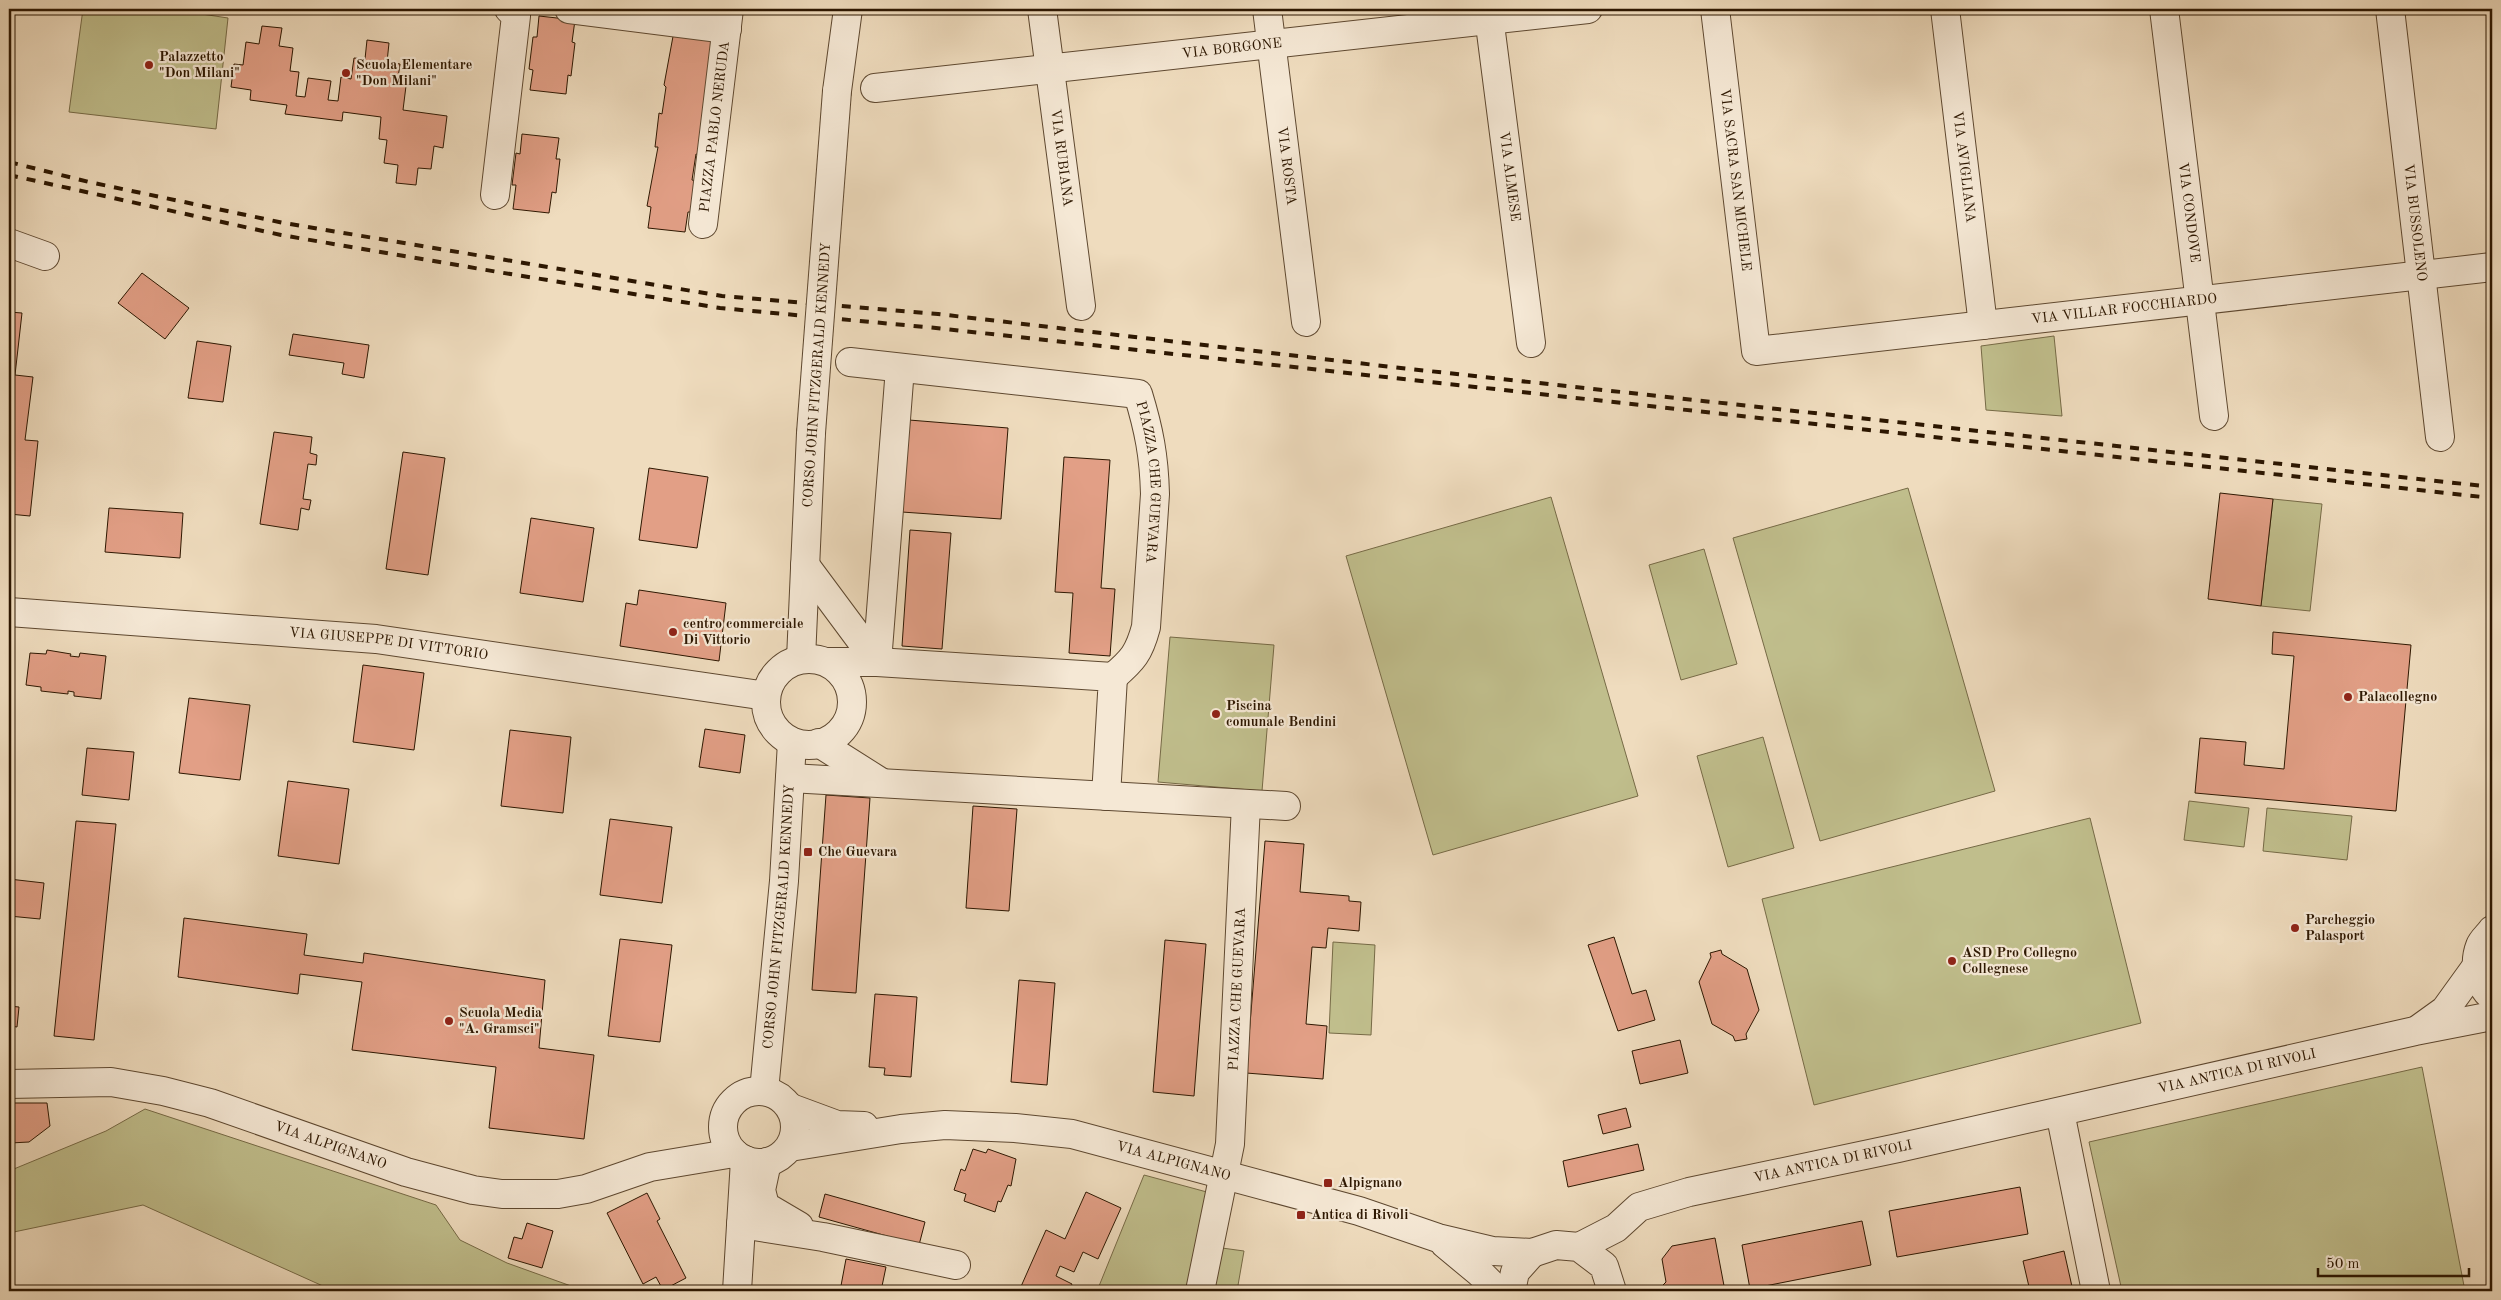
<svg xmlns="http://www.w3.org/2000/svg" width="2501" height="1300" viewBox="0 0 2501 1300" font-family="'Old Standard TT',serif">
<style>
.green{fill:#c0be8c;stroke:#766a46}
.building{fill:#e29f86;stroke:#2d1701}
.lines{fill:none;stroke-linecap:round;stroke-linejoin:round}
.minor-casing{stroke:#5e4830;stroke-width:30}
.minor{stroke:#f5e8d5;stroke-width:28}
.rail{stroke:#2d1701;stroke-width:4;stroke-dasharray:9 9;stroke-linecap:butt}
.minor-bridge-casing{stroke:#5e4830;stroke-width:30;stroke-linecap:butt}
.minor-bridge{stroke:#f5e8d5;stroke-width:28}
.poi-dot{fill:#8f2418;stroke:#f5e8d5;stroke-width:2}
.labels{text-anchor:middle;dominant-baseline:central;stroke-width:4.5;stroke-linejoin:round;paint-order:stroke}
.street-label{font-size:14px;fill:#2d1701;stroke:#f5e8d5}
.poi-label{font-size:14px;font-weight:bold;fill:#2d1701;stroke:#f5e8d5;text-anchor:start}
</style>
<rect width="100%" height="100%" fill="#efdcbe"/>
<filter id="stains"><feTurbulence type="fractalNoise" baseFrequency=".004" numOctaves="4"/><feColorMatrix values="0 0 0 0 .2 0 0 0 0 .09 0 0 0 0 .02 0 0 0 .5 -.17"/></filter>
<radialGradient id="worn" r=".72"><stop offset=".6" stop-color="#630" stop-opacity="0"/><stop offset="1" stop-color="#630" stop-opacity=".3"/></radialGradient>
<g class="green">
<polygon points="83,9 169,9 228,18 216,129 69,112"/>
<polygon points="2054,336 2062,416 1986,410 1981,346"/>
<polygon points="1908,488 1995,791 1820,841 1733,538"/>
<polygon points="1551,497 1638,796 1433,855 1346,556"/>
<polygon points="2273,499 2322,504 2310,611 2261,606"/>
<polygon points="1704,549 1737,664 1681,680 1649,565"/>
<polygon points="1170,637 1274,645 1262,791 1158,782"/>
<polygon points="1763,737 1794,848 1728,867 1697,756"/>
<polygon points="2189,801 2249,808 2244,847 2184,840"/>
<polygon points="2267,808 2352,816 2347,860 2263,851"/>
<polygon points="2090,818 2141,1023 1814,1105 1762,899"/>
<polygon points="1333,942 1375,945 1371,1035 1329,1033"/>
<polygon points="2422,1067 2465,1291 2122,1291 2089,1142"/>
<polygon points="145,1109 436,1205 460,1240 507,1263 585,1291 334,1291 143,1205 9,1233 9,1171 106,1131"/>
<polygon points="1144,1175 1229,1198 1222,1248 1244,1251 1237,1291 1097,1291"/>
</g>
<g class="building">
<polygon points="539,16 575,20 572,42 575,43 571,76 568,75 566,94 530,90 533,70 529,69 533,37 537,37"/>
<polygon points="262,26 282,28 279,46 293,48 290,71 299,72 296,96 305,97 308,78 331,81 328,100 338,101 341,77 351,79 354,58 365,59 367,40 389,43 387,62 400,64 397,85 406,86 403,110 447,116 443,148 434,146 431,169 418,168 416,185 396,183 398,165 384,163 387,140 379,139 381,117 343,112 342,121 285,114 287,105 250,100 251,90 231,87 234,64 243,65 246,42 259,44"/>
<polygon points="674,31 713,37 709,93 705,93 699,155 696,154 692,180 696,181 691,212 688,212 685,232 648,228 651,207 647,206 658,147 655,147 659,113 662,114 666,87 664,85"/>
<polygon points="522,134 559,138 556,159 560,159 556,193 552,192 549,213 513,209 516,185 512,185 516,153 520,154"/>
<polygon points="142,273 189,308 165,339 118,303"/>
<polygon points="9,312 22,313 15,375 33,377 25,440 38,441 30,516 9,514"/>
<polygon points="293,334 369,345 364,378 342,374 344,363 289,355"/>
<polygon points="197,341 231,346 223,402 188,398"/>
<polygon points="909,420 1008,428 1001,519 902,512"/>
<polygon points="274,432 312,437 310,453 317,455 316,465 308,464 303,499 311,500 309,510 301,508 298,530 260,524"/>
<polygon points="403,452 445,458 428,575 386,569"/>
<polygon points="1064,457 1110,460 1101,588 1115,589 1110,656 1069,653 1073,593 1055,592"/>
<polygon points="649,468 708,477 697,548 639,540"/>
<polygon points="2220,493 2273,499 2261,606 2208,599"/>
<polygon points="109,508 183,513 180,558 105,552"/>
<polygon points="531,518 594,528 583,602 520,593"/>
<polygon points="910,530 951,533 942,649 902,646"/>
<polygon points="639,590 726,603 719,661 620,646 626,603 637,605"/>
<polygon points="2273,632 2411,645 2396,811 2195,793 2200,738 2246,742 2244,765 2284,769 2294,656 2272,654"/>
<polygon points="47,650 71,654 70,656 79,657 80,653 106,656 101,699 74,696 74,692 68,691 68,694 41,691 41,687 26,685 30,653 46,654"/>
<polygon points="363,665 424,673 414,750 353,742"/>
<polygon points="189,698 250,705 240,780 179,773"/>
<polygon points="705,729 745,735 740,773 699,767"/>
<polygon points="510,730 571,737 563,813 501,806"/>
<polygon points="87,748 134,752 129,800 82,795"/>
<polygon points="288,781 349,789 339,864 278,856"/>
<polygon points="826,795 870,798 856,993 812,990"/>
<polygon points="973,806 1017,809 1009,911 966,908"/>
<polygon points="610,819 672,827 662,903 600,895"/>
<polygon points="76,821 116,824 94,1040 54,1036"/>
<polygon points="1265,841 1304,844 1300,892 1349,896 1349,901 1361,902 1359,931 1328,928 1326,948 1312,947 1306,1024 1327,1026 1323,1079 1246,1073"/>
<polygon points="9,879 44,883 40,919 9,916"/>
<polygon points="184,918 307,934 304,955 363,963 364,953 545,980 539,1048 594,1055 584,1139 489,1128 496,1067 352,1050 362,982 300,974 298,994 178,977"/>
<polygon points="1614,937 1632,994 1646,990 1655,1020 1618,1031 1588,945"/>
<polygon points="620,939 672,945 660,1042 608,1036"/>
<polygon points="1165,940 1206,944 1194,1096 1153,1092"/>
<polygon points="1721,950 1722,954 1747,969 1759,1010 1746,1034 1747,1039 1735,1041 1733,1036 1712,1024 1699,982 1711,957 1710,953"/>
<polygon points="1019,980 1055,983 1047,1085 1011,1082"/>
<polygon points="875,994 917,997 911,1077 884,1075 885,1068 869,1067"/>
<polygon points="9,1006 19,1007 17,1027 11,1026 9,1048"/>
<polygon points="1680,1040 1688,1073 1640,1084 1632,1051"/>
<polygon points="9,1103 47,1103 50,1126 29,1142 10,1143"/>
<polygon points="1626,1108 1631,1127 1603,1134 1598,1115"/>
<polygon points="1638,1144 1644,1170 1568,1187 1563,1161"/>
<polygon points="973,1149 986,1153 988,1149 1016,1159 1011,1186 1008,1185 1001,1202 998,1201 995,1212 964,1201 966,1194 954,1190 961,1169 965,1171"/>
<polygon points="2020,1187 2028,1234 1897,1257 1889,1211"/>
<polygon points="1086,1192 1121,1208 1098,1259 1083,1252 1074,1272 1060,1266 1056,1276 1072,1284 1069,1291 1019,1291 1046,1230 1065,1239"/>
<polygon points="647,1193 660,1219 657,1221 686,1278 663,1290 656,1277 643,1284 607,1213"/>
<polygon points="825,1194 925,1222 919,1245 819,1217"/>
<polygon points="1862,1221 1871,1265 1750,1289 1742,1245"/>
<polygon points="527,1223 553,1231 542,1268 508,1258 514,1237 522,1239"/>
<polygon points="1715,1238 1725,1291 1657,1291 1666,1282 1662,1259 1672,1246"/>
<polygon points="2064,1251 2073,1291 2030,1291 2023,1261"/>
<polygon points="846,1259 886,1267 881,1291 840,1291"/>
</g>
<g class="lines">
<defs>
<g id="minor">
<polyline points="569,9 727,29"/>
<path id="s1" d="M1042 9 1081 306"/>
<path id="s2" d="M1267 9 1306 322"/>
<path id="s3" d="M1488 9 1531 343"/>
<path id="s4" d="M1715 9 1756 351 2492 267"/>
<path id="s5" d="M1945 9 1983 325"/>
<path id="s6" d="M2164 9 2214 416"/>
<path id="s7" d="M2390 9 2440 437"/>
<path id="s8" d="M875 88 1588 9"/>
<polyline points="837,91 848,9"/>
<polyline points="495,195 516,16 509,9"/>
<path id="s9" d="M703 224 729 9"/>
<polyline points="9,243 45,256"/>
<path id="s10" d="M850 362 1138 394C1149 430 1154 456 1155 494L1146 627C1139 653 1133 660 1113 677"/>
<polyline points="805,565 877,662"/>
<path id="s11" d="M9 612 376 639 766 696"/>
<polyline points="801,659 811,433"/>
<circle cx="809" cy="702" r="43"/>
<polyline points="827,662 877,662 1113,677 1106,796"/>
<polyline points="877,662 900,368"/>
<polyline points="819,743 879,781"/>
<polyline points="790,778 1286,806"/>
<path d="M2492 930C2489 935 2482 940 2480 946 2473 964 2478 985 2492 997"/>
<polyline points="2420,1028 2445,1010 2476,967"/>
<path id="s12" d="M9 1084 111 1082 163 1091 210 1103 406 1172 473 1190 502 1194H558L586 1189 650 1167 734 1153"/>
<path id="s13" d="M764 1091 784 881 792 742"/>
<circle cx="759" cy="1127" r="36"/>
<polyline points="791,1108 837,1125 864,1126"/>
<polyline points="2060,1112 2096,1291"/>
<path id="s14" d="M790 1147 901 1129 945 1125 1015 1128 1072 1134 1359 1211 1438 1238 1493 1251 1532 1253 1556 1245 1579 1247 1604 1266 1612 1291"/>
<polyline points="767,1162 761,1190 765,1206 799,1226"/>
<polyline points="741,1224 823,1237 956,1265"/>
<polyline points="1445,1244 1480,1273 1498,1291"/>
<path id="s15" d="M1579 1247 1616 1228 1639 1207 1689 1192 1898 1148 2415 1031 2492 1016"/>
<polyline points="737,1291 745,1160"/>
<path id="s16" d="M1200 1291 1230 1144 1246 804"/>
<polyline points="1511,1291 1515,1272 1532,1253"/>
</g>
</defs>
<use href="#minor" class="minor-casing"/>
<use href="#minor" class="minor"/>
<g class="rail">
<polyline points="9,162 89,182 284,223 722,296 938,314 1392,367 2492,487"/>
<polyline points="9,175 281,235 498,272 720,308 936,328 2492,498"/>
</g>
<defs>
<polyline id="minor-bridge" points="811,433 837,91"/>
</defs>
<use href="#minor-bridge" class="minor-bridge-casing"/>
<use href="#minor-bridge" class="minor-bridge"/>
</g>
<g class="poi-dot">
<circle cx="149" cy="65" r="5"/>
<circle cx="346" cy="73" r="5"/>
<circle cx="673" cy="632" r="5"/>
<circle cx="2348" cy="697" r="5"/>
<circle cx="1216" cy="714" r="5"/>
<rect x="803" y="847" width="10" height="10" rx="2.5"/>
<circle cx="2295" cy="928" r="5"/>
<circle cx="1952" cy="961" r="5"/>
<circle cx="449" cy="1021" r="5"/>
<rect x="1323" y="1178" width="10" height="10" rx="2.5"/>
<rect x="1296" y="1210" width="10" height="10" rx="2.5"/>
</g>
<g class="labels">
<g class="street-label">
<text stroke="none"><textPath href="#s8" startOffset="359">VIA BORGONE</textPath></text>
<text stroke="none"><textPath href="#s9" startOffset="98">PIAZZA PABLO NERUDA</textPath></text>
<text stroke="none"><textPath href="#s1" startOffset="150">VIA RUBIANA</textPath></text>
<text stroke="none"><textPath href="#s2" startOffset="158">VIA ROSTA</textPath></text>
<text stroke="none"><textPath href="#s5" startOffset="159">VIA AVIGLIANA</textPath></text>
<text stroke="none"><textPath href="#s3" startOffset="169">VIA ALMESE</textPath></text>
<text stroke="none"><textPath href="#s4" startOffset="172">VIA SACRA SAN MICHELE</textPath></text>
<text stroke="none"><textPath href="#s6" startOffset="205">VIA CONDOVE</textPath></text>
<text stroke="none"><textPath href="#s7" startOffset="215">VIA BUSSOLENO</textPath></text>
<text stroke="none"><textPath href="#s4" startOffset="715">VIA VILLAR FOCCHIARDO</textPath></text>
<text transform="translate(817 375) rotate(-86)">CORSO JOHN FITZGERALD KENNEDY</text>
<text stroke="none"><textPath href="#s10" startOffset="379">PIAZZA CHE GUEVARA</textPath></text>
<text stroke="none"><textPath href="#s11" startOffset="381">VIA GIUSEPPE DI VITTORIO</textPath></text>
<text stroke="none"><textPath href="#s13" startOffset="175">CORSO JOHN FITZGERALD KENNEDY</textPath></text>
<text stroke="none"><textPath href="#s16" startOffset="305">PIAZZA CHE GUEVARA</textPath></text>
<text stroke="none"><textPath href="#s15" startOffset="686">VIA ANTICA DI RIVOLI</textPath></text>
<text stroke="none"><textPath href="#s12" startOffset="331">VIA ALPIGNANO</textPath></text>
<text stroke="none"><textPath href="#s14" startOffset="389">VIA ALPIGNANO</textPath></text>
<text stroke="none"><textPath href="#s15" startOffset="272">VIA ANTICA DI RIVOLI</textPath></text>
</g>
<g class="poi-label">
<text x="159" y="57">Palazzetto<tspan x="159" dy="16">"Don Milani"</tspan></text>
<text x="356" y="65">Scuola Elementare<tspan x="356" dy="16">"Don Milani"</tspan></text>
<text x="683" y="624">centro commerciale<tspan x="683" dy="16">Di Vittorio</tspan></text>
<text x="2358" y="697">Palacollegno</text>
<text x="1226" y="706">Piscina<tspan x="1226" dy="16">comunale Bendini</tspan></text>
<text x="818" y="852">Che Guevara</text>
<text x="2305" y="920">Parcheggio<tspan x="2305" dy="16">Palasport</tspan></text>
<text x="1962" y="953">ASD Pro Collegno<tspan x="1962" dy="16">Collegnese</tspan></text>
<text x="459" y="1013">Scuola Media<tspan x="459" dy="16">"A. Gramsci"</tspan></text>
<text x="1338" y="1183">Alpignano</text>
<text x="1311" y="1215">Antica di Rivoli</text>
</g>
</g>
<rect width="2501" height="1300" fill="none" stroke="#efdcbe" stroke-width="30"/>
<rect x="10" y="10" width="2481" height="1280" fill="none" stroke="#2d1701" stroke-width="2.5"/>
<rect x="15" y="15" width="2471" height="1270" fill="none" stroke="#2d1701"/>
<path d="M2318 1268v8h151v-8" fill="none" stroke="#2d1701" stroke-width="2.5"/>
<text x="2326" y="1268" font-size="15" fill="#2d1701" stroke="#f5e8d5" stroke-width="4" paint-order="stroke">50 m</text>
<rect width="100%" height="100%" filter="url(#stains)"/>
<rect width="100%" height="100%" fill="url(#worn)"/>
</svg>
